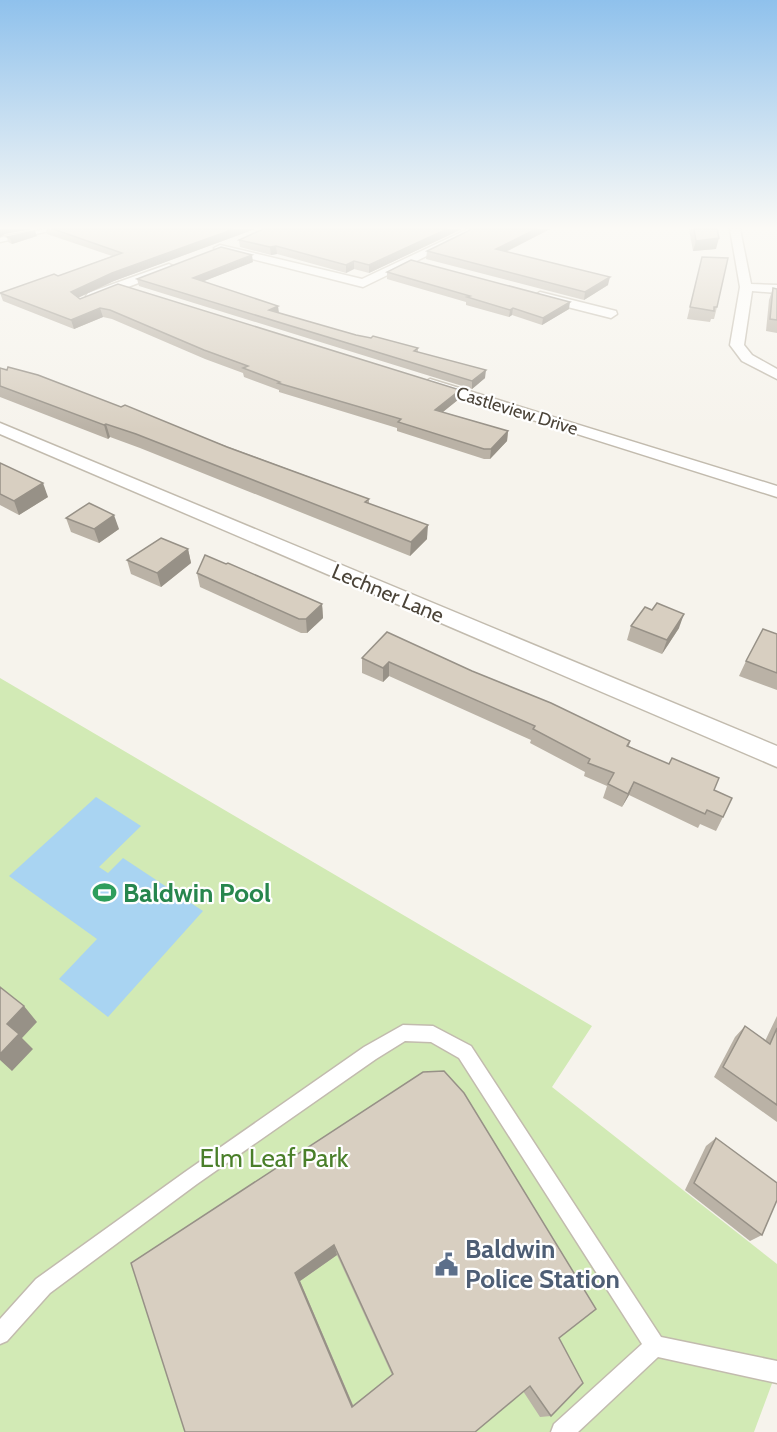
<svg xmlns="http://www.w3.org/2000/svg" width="777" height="1432" viewBox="0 0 777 1432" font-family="Cabin,sans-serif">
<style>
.green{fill:#d2eab5}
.water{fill:#a9d4f2}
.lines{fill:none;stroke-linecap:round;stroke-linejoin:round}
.service-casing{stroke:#c2bbae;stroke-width:3}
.minor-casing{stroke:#c2bbae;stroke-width:3}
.service{fill:#fff;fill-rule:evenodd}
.minor{fill:#fff;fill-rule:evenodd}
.wall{fill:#bab2a6;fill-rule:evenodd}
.shaded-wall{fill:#979187}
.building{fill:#d8cfc1;stroke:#979187;stroke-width:1.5;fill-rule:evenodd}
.labels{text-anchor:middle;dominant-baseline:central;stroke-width:4.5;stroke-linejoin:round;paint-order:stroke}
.far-street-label{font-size:18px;fill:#4b4439;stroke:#fff}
.street-label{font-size:21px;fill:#4b4439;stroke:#fff}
.near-leisure-label{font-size:26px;font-weight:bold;fill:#27864d;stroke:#fff;text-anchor:start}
.near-park-label{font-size:26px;fill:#4a7f2a;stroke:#fff}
.near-service-label{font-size:26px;font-weight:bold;fill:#4e5e75;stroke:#fff;text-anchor:start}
</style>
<rect width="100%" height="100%" fill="#f6f3ec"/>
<polygon class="green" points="0,678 592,1026 552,1087 777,1264 777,1370 754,1432 0,1432"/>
<polygon class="water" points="96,797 141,826 99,867 108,873 123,858 203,911 108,1017 59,979 97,939 9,876"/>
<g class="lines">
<defs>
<g id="service">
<polygon points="48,229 58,229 0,242 0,238 5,236"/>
<polygon points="403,1025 433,1026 471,1046 661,1337 777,1361 777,1383 658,1357 578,1432 551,1432 554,1424 642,1344 459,1058 431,1042 405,1041 376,1059 197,1184 50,1293 7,1341 0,1344 0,1319 36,1279 185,1172 364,1047"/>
</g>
<g id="minor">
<polygon points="468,229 482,229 363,287 216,250 214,248 220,245 362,279"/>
<polygon points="730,229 740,229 751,284 777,285 777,293 752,291 744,345 752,355 777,369 777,379 742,361 730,345 740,287"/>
<polygon points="169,264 173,266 173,270 96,299 88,299 86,296 88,293"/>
<polygon points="540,292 616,311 617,314 611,318 536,299 534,296"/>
<polygon points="430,379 777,486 777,497 425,386 423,383"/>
<polygon points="0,423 777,746 777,767 0,434"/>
</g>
</defs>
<use href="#service" class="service-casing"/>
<use href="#minor" class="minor-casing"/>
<use href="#service" class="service"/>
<use href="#minor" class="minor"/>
</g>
<g class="wall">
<polygon points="46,229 255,229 114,281 78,298 460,390 459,399 443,412 508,431 507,441 490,459 484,459 397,431 397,428 279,392 279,390 244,377 243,373 205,359 112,319 103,317 74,329 3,301 0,293 58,276 112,256 47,234"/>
<polygon points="263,229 462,229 369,273 354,269 346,273 277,254 271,255 240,247 239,240"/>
<polygon points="472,229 550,229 506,252 608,285 584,300 426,259 427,251"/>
<polygon points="689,229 717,229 716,249 693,251"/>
<polygon points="37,236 12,244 8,242 7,237"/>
<polygon points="702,257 717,307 714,319 711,319 710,322 687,319"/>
<polygon points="253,262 204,281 279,313 356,335 418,348 418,352 485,378 472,389 139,286 137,279"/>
<polygon points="387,272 569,309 542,325 512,315 509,317 466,305 466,302 387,279"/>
<polygon points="773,288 777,289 777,333 766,331 769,300"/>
<polygon points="0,368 121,407 369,499 369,504 427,539 410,556 140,448 110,437 108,439 0,397"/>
<polygon points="0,463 48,497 19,515 0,505"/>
<polygon points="66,518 119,529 99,543 71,532"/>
<polygon points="188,549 191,563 161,587 131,574 127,560"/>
<polygon points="197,573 322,604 323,618 307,633 301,633 200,587"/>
<polygon points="631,626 679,628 662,654 627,640"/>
<polygon points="777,634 777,690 739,676 746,661"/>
<polygon points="362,658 472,671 630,741 629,746 714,790 723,817 716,831 700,824 698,828 629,795 622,807 603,798 607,786 584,776 585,772 530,743 531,740 389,676 383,682 362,673"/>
<polygon points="777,1016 777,1122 714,1077 735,1037 745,1026 765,1041"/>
<path d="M423 1072 559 1338 551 1416 540 1417 523 1391 185 1432ZM337 1255 392 1375 353 1405 300 1281Z"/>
<polygon points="716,1138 762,1235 750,1241 685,1190 706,1146"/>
</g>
<g class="shaded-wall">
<polygon points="0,229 33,229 5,234 0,237"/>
<polygon points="234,229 255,229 114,281 73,300 71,292 112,273"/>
<polygon points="447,229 462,229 369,273 369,265"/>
<polygon points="536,229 550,229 495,257 496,249"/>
<polygon points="35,231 37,236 12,244 10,238"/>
<polygon points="719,238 716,249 693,251 696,241"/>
<polygon points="276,246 277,254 271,255 270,247"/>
<polygon points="252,255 253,262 194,285 193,278"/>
<polygon points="354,261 354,269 346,273 346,265"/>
<polygon points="610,277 608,285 584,300 585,292"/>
<polygon points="570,302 569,309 542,325 543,318"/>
<polygon points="278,306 279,313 269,310"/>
<polygon points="100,308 103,317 74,329 71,320"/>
<polygon points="513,308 512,315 509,317 510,310"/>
<polygon points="486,370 485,378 472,389 472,381"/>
<polygon points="460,390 459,399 434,419 435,410"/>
<polygon points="106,424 110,437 108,439 104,425"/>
<polygon points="508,431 507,441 490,459 491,449"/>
<polygon points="43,483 48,497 19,515 14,501"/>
<polygon points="114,515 119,529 99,543 94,529"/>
<polygon points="428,525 427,539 410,556 411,542"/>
<polygon points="188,549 191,563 161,587 157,573"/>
<polygon points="322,604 323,618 307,633 306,619"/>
<polygon points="684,614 679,628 662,654 667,640"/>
<polygon points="389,662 389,676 383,682 383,668"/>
<polygon points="634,782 629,795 622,807 628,794"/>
<polygon points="24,1006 37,1022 22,1038 33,1049 12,1071 0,1060 0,1054 7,1024"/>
<polygon points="334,1245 337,1255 300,1281 354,1408 352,1407 295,1273"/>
</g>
<g class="building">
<polygon points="53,229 234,229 112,273 71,292 80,299 118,284 460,390 435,410 508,431 491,449 484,449 398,422 401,419 278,383 280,382 243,368 248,366 204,350 110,310 100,308 71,320 0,293 54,274 58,276 122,253"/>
<polygon points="263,229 447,229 369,265 354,261 346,265 276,246 270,247 239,240"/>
<polygon points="472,229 536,229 496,249 610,277 585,292 427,251"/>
<polygon points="694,229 717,229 719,238 696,241"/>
<polygon points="35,231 10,238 7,237"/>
<polygon points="221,247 252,255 193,278 278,306 269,310 356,335 371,338 373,336 418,348 414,351 486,370 472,381 137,279"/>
<polygon points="702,257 728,258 717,307 714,307 714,311 690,307"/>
<polygon points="411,260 570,302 543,318 513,308 510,310 467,297 470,296 387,272"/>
<polygon points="773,288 777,289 777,320 770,319"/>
<polygon points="8,367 38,375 121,407 125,405 227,447 369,499 365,502 428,525 411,542 136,434 106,424 104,425 0,386 0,368 7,370"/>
<polygon points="0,463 43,483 14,501 0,494"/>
<polygon points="89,503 114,515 94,529 66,518"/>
<polygon points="161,538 188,549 157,573 127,560"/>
<polygon points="205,555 226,564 228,563 322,604 306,619 299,619 197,573"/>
<polygon points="657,603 684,614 667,640 631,626 645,607 652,610"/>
<polygon points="763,629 777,634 777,673 746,661"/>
<polygon points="387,632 472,671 551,703 630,741 627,746 669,764 672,758 719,778 714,790 732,798 723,817 707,810 705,814 634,782 628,794 608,784 614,773 588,763 590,759 533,729 535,726 389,662 383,668 362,658"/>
<polygon points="0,987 24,1006 7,1024 19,1034 0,1054"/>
<polygon points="745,1026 770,1044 777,1028 777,1105 723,1067"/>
<path d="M444 1071 464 1093 596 1309 559 1338 583 1383 551 1416 530 1386 475 1432H185L131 1263 423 1072ZM334 1245 393 1374 352 1407 295 1273Z"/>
<polygon points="716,1138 777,1183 777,1200 762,1235 694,1183"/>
</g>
<linearGradient id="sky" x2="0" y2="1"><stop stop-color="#8fc1ec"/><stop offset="0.53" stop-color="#fbfaf6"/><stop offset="1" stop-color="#fbfaf6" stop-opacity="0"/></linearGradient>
<rect width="777" height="430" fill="url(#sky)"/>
<defs>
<symbol id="stadium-bare" viewBox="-9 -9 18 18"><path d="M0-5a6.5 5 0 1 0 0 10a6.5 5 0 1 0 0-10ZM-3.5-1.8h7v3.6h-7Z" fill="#2e9e5b" stroke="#fff" stroke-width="2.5" paint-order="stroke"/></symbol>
<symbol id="civic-bare" viewBox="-9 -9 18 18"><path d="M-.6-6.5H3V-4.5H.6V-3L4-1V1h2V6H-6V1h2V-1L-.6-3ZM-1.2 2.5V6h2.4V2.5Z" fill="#5c6f8a" stroke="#fff" stroke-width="2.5" paint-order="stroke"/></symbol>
</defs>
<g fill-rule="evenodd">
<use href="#stadium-bare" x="88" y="876" width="33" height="33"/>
<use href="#civic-bare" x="430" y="1248" width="33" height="33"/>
</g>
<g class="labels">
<g class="far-street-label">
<text transform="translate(517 411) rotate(17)">Castleview Drive</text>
</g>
<g class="street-label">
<text transform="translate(388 593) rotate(23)">Lechner Lane</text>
</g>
<g class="near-leisure-label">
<text x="123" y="893">Baldwin Pool</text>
</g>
<g class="near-park-label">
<text x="274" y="1158">Elm Leaf Park</text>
</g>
<g class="near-service-label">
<text x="465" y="1249">Baldwin<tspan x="465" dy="30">Police Station</tspan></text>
</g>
</g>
</svg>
